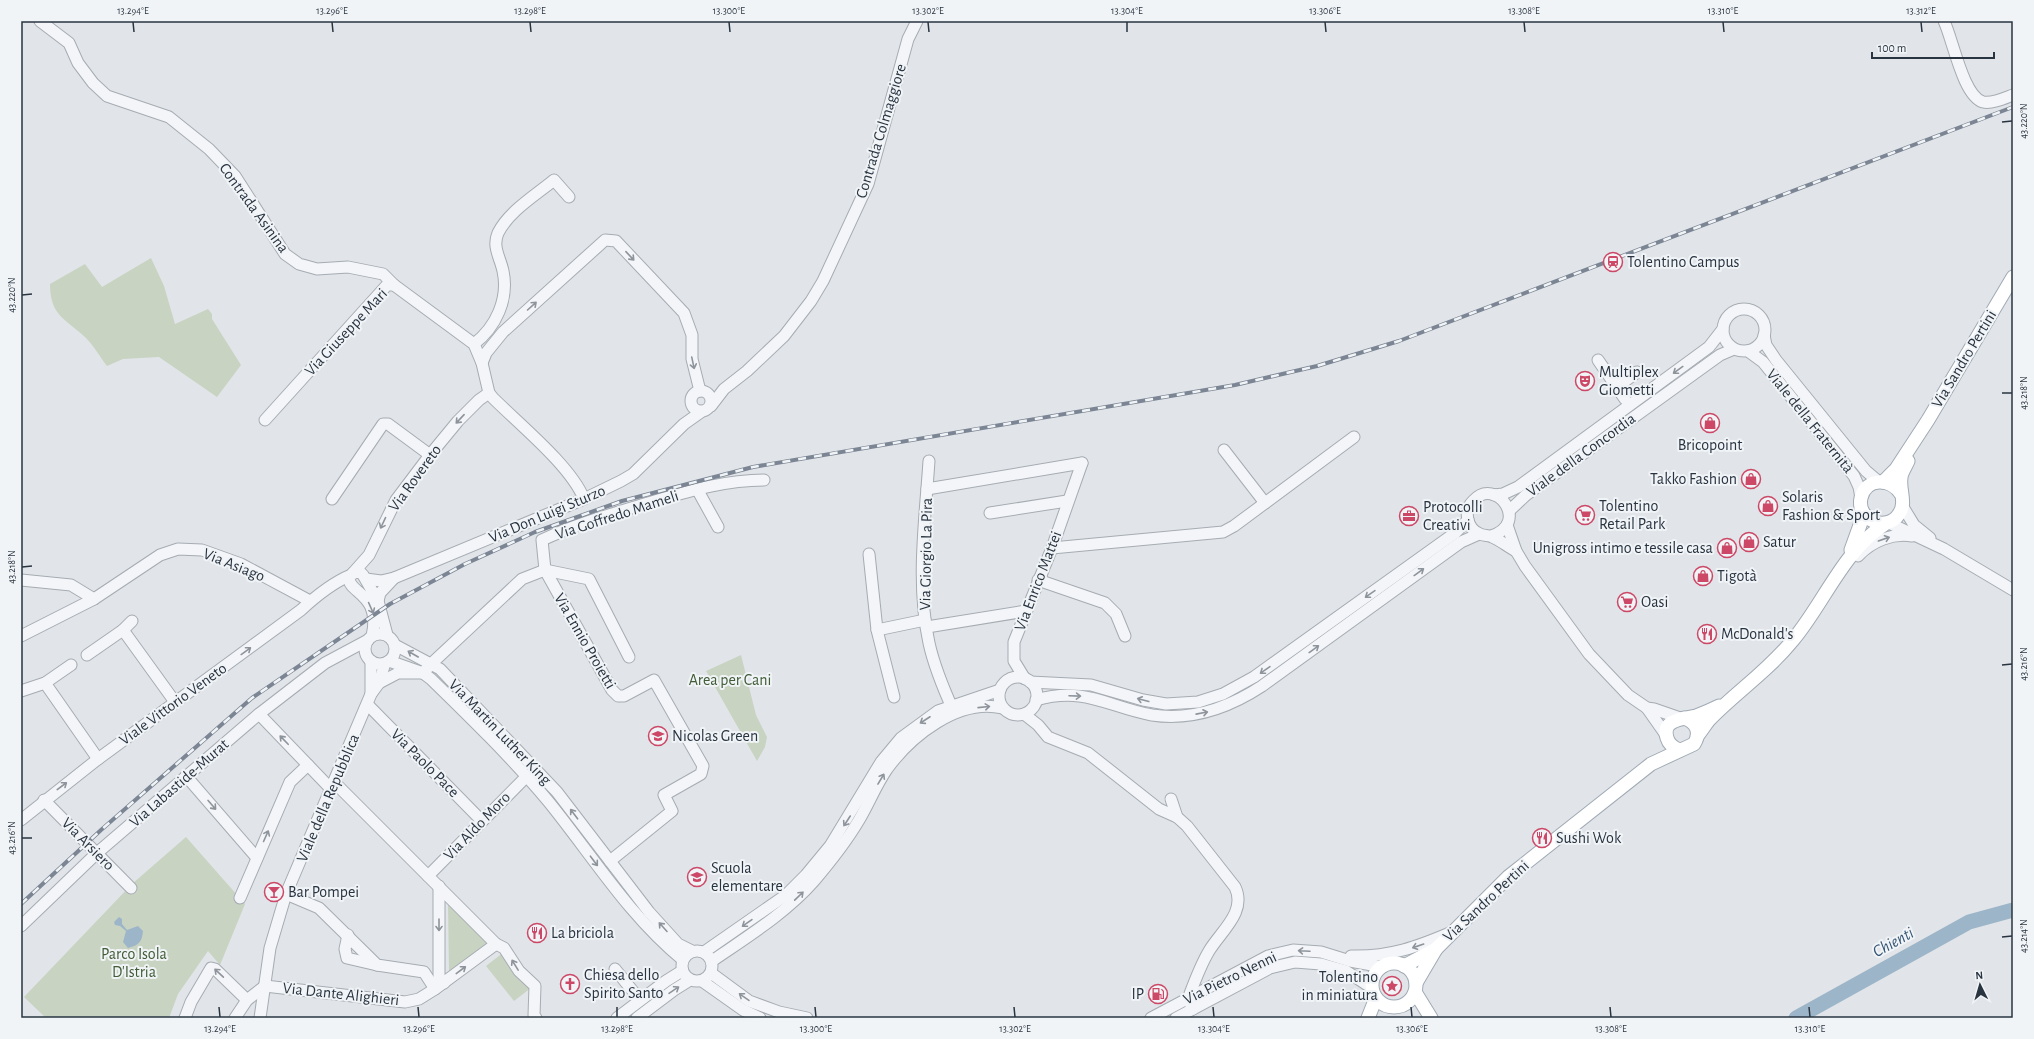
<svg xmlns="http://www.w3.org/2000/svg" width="2034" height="1039" viewBox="0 0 2034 1039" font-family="'Alegreya Sans',sans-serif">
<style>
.green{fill:#c8d3c2}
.water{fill:#9db5c9}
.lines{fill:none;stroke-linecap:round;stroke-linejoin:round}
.river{stroke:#9db5c9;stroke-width:15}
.minor-casing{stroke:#a6acb3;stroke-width:13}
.major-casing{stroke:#a0aab5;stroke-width:15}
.minor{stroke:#f4f5f8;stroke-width:11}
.major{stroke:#fff;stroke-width:13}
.rail-casing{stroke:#7b8593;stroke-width:4}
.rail{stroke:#f1f4f7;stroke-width:2.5;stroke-dasharray:8;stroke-linecap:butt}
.oneway{stroke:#8e949c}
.ticks{fill:none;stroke:#293441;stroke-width:1.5}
.labels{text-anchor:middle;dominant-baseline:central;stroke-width:4;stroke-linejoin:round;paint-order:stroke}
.street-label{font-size:16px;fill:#293441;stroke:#f1f4f7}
.poi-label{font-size:16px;fill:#293441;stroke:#f1f4f7;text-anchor:start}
.park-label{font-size:16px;fill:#415c37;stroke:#f1f4f7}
.water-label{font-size:17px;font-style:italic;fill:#345574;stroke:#f1f4f7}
.neatline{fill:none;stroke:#293441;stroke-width:1.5}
.ticks-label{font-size:10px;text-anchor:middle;fill:#293441}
</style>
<rect width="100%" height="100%" fill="#e1e5e9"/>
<g class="green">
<path d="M151 258 164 286 175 324 208 309 212 314V319L241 365 217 397 159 357 123 359 107 366C100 357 94 346 86 338 66 319 50 316 50 284L85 264 102 287Z"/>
<polygon points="741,655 756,715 767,737 765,747 757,761 706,671"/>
<polygon points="186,837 245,904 220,965 208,951 178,994 169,1018 46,1018 24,997 132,884"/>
<polygon points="448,904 487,943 449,971"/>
<polygon points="504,952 532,987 514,1001 486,966"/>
</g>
<path class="water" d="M119 917 122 919V924L127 930 138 926 143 931C142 942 139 945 128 948L123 942 126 931 120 926 115 925 114 922Z"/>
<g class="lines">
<polyline class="river" points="1796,1018 1969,922 2013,910"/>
<defs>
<g id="minor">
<polyline points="40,21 69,43 78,63 93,83 107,96 169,117 209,149 235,176 285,254 299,264 317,269 348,267 383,274 394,285"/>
<path d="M1944 21C1953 40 1963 96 1983 102 1992 104 2005 98 2013 95"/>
<circle cx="1744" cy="330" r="21"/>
<polyline points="1764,335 1766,345 1776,360 1866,471 1879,482"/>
<path d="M474 344C496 327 509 299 503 271 500 257 492 247 498 233 509 211 536 195 554 180L569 197"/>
<polyline points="1748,351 1763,362 1854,476 1859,487 1861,498"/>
<polyline points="1598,360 1625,399"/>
<polyline points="482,363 486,353 503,332 605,240 616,241 684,313 692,335 692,359 700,391"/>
<polyline points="1617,387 1637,372"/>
<circle cx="701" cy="401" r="10"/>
<polyline points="711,406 724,389 747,371 784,336 811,301 823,281 868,184 908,39 917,21"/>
<path d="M265 420 387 285H394L474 344 482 363 489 393 493 398C519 424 571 466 584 499"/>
<polyline points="1224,450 1265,503"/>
<path d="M929 461C925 521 916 584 929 643 934 666 944 690 954 712"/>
<polyline points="697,489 718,527"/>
<polyline points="927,489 1082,463"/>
<polyline points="1494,495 1503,494 1518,487 1709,347 1723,329"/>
<polyline points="332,499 383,424 388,424 430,455"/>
<polyline points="1903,507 1914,525 1930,538"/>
<polyline points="1509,511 1526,495 1720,355 1734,349"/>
<polyline points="990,513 1067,501"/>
<polyline points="1889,523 1944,549 2013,590"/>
<polyline points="1507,525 1516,551 1525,566 1589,654 1628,695 1647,708 1654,709 1680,718"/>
<path d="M1491 536C1531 524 1496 475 1473 501 1463 511 1467 529 1480 534 1484 536 1489 535 1492 537 1500 540 1508 547 1516 551"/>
<polyline points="1052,548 1223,532 1234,526 1354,437"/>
<polyline points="869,554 877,630 894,697"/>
<path d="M1858 556C1872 541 1892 533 1912 536"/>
<polyline points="545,570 589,579 629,657"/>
<polyline points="353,573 369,555 396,500 430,455 458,421 479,400 489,393"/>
<polyline points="366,579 381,581 394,578 584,499 621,481 633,474 684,424 701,412"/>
<polyline points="21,580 71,585 94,599"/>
<polyline points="1038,580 1105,603 1116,614 1125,636"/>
<polyline points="378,601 380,593 394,578"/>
<polyline points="927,627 1026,611"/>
<polyline points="123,630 175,702"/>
<polyline points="877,630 925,620"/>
<circle cx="380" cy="649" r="15"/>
<polyline points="21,636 94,599 160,555 178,549 202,550 241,564 310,601"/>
<path d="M372 636C382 594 348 593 349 578L353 573 360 572 363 575 378 601 387 635"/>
<polyline points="395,645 440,669 557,792 649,912 678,944 692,951"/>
<polyline points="87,655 123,630 132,621"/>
<polyline points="371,661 371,694"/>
<path d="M389 661 423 673 431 679C471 718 512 758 548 801 592 855 628 915 683 960"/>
<circle cx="1018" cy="696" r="19"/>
<polyline points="1025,679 1014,661 1014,642 1052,548 1082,463"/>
<polyline points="1030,682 1091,685 1143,700 1166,704 1198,702 1223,694 1254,677 1455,533 1468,520"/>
<polyline points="45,683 98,759"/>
<polyline points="379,683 398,673 423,673 431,664 522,579 545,570"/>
<polyline points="21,691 45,683 71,665"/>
<path d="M1036 700C1085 686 1108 707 1152 715 1192 721 1230 707 1262 686L1461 542 1479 534"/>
<polyline points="368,705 482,821"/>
<polyline points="1647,708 1666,735"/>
<polyline points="259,714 332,790"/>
<path d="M1024 714 1038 725 1048 737 1088 753 1159 809 1177 817 1187 826 1235 887C1247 912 1221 931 1209 951 1200 966 1194 983 1188 999L1193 1009"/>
<polyline points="186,776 257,858"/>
<polyline points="335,783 496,944 504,948 519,971 535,986 534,1015 536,1018"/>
<polyline points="1171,799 1177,817"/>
<polyline points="44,800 131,888"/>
<path d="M21 820 98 759 301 610C316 596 332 583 351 575"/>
<path d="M610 861 672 811 664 795 701 774 703 766 654 680 624 696H618L612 690 545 570 542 540C576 524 612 514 648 503 686 492 724 480 764 480"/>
<polyline points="428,876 526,777"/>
<polyline points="439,886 439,977 444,983"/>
<polyline points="286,894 319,908 377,965 424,972 435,989"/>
<polyline points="240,898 290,782 308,765"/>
<polyline points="21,926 97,853 259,714 325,663 368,640"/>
<polyline points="348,935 345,949 347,958 377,965"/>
<circle cx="697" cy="966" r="15"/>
<polyline points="704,952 786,895 806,875 830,846 881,762 901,738 938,711 1000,690"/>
<path d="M1351 956C1390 957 1417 947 1452 932"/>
<path d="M712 961C747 937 786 913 814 881 831 861 846 842 859 820 869 803 876 785 887 769 911 736 958 698 1002 708"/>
<polyline points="615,969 640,1000"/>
<polyline points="711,973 749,1001 779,1012 807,1018"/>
<polyline points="702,981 743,1010 760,1018"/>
<polyline points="185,1018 191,1002 211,968 215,969 247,1000"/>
<polyline points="235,1018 247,1000 265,986 405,1002 419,999 435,989 496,944"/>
<polyline points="260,1018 270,948 286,894 371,694 379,683 385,663"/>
<polyline points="617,1018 666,981 682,971"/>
<polyline points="637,1018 674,990 690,980"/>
<polyline points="1151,1018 1268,956 1293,950 1321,952 1350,961 1383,967"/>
<polyline points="1176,1018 1270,968 1295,962 1321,964 1346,971 1372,988"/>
</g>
<g id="major">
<polyline points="1883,482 1896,469 1928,420 2013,277"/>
<path d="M1901 494C1891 478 1866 477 1861 498 1856 520 1887 533 1899 514 1907 503 1899 490 1901 478 1901 473 1906 466 1908 461"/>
<polyline points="1851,550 1864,514"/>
<path d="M1698 735C1702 730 1705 725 1709 720 1736 692 1767 672 1793 640 1824 603 1843 551 1885 524"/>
<path d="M1680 750C1674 748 1669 745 1667 738 1661 719 1684 719 1696 716 1704 713 1711 710 1719 706"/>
<circle cx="1394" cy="985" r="22"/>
<polyline points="1404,966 1436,949"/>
<path d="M1416 983 1436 949 1508 877 1651 764 1694 744C1701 733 1697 722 1684 718"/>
<polyline points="1415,992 1431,1018"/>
<polyline points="1368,1018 1376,998"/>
</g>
</defs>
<use href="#minor" class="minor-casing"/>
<use href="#major" class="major-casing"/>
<use href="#minor" class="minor"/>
<use href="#major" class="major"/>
<defs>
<polyline id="rail" points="21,904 101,830 252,698 390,604 465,564 535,532 622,501 753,467 1235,385 1317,366 1399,341 2013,107"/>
</defs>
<use href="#rail" class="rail-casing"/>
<use href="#rail" class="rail"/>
</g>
<defs><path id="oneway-shaft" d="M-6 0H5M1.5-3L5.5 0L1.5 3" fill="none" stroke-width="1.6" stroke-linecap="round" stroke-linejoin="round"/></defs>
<g class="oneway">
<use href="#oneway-shaft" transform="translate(630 256) rotate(47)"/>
<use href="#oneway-shaft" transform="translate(532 306) rotate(-42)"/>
<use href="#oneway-shaft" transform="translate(693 363) rotate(78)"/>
<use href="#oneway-shaft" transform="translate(1678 370) rotate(144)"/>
<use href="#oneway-shaft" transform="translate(460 419) rotate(133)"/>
<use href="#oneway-shaft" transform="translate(383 523) rotate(115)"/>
<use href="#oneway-shaft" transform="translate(1884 539) rotate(-19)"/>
<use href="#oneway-shaft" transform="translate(1419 572) rotate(-36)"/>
<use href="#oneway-shaft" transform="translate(1370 594) rotate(145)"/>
<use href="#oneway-shaft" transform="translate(371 608) rotate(66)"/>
<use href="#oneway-shaft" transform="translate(1314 649) rotate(-36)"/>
<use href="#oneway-shaft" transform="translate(246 651) rotate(-36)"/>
<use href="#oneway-shaft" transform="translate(413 654) rotate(-150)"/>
<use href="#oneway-shaft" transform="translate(1265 670) rotate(145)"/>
<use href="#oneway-shaft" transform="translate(1075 696) rotate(2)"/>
<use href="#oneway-shaft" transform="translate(1143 700) rotate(-165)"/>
<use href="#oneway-shaft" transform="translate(984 707) rotate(-6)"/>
<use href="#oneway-shaft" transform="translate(1202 713) rotate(-11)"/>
<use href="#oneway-shaft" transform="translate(925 720) rotate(147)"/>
<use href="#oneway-shaft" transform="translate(284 740) rotate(-134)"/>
<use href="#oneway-shaft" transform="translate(881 779) rotate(-59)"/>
<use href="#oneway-shaft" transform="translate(62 786) rotate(-37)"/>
<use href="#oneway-shaft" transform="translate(212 805) rotate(49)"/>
<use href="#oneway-shaft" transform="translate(574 814) rotate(-127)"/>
<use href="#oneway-shaft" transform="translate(847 821) rotate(123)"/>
<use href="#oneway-shaft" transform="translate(266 836) rotate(-66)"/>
<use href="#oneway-shaft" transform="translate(594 861) rotate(53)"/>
<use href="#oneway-shaft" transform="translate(799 896) rotate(-44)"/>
<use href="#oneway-shaft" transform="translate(747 923) rotate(145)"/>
<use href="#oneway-shaft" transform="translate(439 925) rotate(90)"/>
<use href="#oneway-shaft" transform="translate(663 927) rotate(-132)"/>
<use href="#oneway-shaft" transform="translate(1418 946) rotate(161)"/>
<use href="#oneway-shaft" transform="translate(1304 951) rotate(-177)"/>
<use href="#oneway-shaft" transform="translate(515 965) rotate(-122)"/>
<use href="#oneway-shaft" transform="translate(461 970) rotate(-37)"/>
<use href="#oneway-shaft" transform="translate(219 973) rotate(-137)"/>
<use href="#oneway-shaft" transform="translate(674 990) rotate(-34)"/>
<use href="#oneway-shaft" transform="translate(744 997) rotate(-145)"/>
</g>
<path class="ticks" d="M133 22 134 32M332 22 333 32M530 22 531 32M729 22 730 32M928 22 929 32M1127 22V32M1325 22 1326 32M1524 22 1525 32M1723 22 1724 32M1921 22 1922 32M2002 122 2012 121M22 295 32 294M2002 393H2012M22 567 32 566M2002 665 2012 664M22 838H32M2002 937 2012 936M219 1007 220 1017M418 1007 419 1017M617 1007V1017M815 1007 816 1017M1014 1007 1015 1017M1213 1007 1214 1017M1411 1007 1412 1017M1610 1007 1611 1017M1809 1007 1810 1017"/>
<defs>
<symbol id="station-ring" viewBox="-11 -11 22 22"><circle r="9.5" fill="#f1f4f7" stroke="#cc4866" stroke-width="1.5"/><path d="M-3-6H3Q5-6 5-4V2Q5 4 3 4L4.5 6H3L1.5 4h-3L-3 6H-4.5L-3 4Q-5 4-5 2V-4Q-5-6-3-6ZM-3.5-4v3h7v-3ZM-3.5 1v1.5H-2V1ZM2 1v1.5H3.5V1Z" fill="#cc4866"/></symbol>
<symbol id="theatre-ring" viewBox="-11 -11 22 22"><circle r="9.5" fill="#f1f4f7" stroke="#cc4866" stroke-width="1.5"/><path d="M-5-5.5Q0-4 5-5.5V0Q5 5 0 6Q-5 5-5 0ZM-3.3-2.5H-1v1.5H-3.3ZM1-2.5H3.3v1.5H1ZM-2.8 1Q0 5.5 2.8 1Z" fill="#cc4866"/></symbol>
<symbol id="shop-ring" viewBox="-11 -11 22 22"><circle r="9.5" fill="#f1f4f7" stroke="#cc4866" stroke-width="1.5"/><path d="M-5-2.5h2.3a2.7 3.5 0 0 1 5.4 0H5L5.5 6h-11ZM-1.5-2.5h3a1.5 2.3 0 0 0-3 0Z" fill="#cc4866"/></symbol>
<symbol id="supermarket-ring" viewBox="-11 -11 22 22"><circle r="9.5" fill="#f1f4f7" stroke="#cc4866" stroke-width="1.5"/><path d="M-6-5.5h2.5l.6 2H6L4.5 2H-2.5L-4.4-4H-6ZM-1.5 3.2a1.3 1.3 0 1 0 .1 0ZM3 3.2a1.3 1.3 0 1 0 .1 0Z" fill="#cc4866"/></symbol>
<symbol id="office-ring" viewBox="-11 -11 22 22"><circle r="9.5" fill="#f1f4f7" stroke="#cc4866" stroke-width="1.5"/><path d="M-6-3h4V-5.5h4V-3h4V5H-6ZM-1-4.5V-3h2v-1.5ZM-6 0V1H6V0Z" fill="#cc4866"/></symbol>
<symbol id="restaurant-ring" viewBox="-11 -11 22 22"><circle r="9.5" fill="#f1f4f7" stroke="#cc4866" stroke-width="1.5"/><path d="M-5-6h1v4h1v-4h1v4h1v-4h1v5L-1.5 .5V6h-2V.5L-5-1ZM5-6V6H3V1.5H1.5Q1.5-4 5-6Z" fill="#cc4866"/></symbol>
<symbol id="school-ring" viewBox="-11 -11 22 22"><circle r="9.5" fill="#f1f4f7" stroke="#cc4866" stroke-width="1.5"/><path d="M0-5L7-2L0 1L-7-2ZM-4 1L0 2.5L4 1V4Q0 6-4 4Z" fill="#cc4866"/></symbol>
<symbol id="bar-ring" viewBox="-11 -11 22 22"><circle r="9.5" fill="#f1f4f7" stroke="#cc4866" stroke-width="1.5"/><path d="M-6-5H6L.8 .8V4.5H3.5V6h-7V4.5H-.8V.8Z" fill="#cc4866"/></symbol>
<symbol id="church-ring" viewBox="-11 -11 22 22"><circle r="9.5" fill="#f1f4f7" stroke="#cc4866" stroke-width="1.5"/><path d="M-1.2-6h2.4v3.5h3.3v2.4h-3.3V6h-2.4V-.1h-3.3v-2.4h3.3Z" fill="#cc4866"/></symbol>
<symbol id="sight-ring" viewBox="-11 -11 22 22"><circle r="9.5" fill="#f1f4f7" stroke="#cc4866" stroke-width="1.5"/><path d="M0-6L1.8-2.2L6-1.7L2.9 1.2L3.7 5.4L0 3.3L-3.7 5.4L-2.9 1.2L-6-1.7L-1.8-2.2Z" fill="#cc4866"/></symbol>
<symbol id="fuel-ring" viewBox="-11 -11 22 22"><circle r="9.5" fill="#f1f4f7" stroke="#cc4866" stroke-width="1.5"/><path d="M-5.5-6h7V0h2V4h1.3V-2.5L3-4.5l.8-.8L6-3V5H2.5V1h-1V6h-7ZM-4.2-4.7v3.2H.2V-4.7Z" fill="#cc4866"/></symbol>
</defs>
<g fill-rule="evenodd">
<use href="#station-ring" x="1602" y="251" width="22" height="22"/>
<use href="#theatre-ring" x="1574" y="370" width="22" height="22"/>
<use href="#shop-ring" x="1699" y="412" width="22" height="22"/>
<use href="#shop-ring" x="1740" y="468" width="22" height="22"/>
<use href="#shop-ring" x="1757" y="495" width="22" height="22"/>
<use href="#supermarket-ring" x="1574" y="504" width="22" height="22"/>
<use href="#office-ring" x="1398" y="505" width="22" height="22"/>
<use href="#shop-ring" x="1738" y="531" width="22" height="22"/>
<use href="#shop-ring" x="1716" y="537" width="22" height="22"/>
<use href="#shop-ring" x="1692" y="565" width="22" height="22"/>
<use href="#supermarket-ring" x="1616" y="591" width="22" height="22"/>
<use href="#restaurant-ring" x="1696" y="623" width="22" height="22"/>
<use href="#school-ring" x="647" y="725" width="22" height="22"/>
<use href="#restaurant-ring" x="1531" y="827" width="22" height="22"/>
<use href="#school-ring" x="686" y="866" width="22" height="22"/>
<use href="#bar-ring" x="263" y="881" width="22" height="22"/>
<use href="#restaurant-ring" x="526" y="922" width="22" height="22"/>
<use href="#church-ring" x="559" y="973" width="22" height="22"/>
<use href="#sight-ring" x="1381" y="975" width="22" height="22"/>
<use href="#fuel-ring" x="1147" y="983" width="22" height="22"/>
</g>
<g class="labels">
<g class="street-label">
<text transform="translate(881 131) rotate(-73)">Contrada Colmaggiore</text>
<text transform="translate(254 208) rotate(54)">Contrada Asinina</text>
<text transform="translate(346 332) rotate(-47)">Via Giuseppe Mari</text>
<text transform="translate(1964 359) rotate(-59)">Via Sandro Pertini</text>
<text transform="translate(1810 421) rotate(51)">Viale della Fraternità</text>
<text transform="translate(1581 455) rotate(-36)">Viale della Concordia</text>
<text transform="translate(415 478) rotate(-54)">Via Rovereto</text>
<text transform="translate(547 514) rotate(-23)">Via Don Luigi Sturzo</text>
<text transform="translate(617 515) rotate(-18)">Via Goffredo Mameli</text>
<text transform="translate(926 554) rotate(-89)">Via Giorgio La Pira</text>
<text transform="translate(234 565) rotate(22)">Via Asiago</text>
<text transform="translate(1038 581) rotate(-69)">Via Enrico Mattei</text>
<text transform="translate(585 641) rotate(60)">Via Ennio Proietti</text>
<text transform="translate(173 704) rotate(-36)">Viale Vittorio Veneto</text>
<text transform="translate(500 732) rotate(46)">Via Martin Luther King</text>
<text transform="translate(425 763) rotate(45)">Via Paolo Pace</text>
<text transform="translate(179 783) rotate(-41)">Via Labastide-Murat</text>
<text transform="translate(328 798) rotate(-67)">Viale della Repubblica</text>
<text transform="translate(477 826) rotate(-46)">Via Aldo Moro</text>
<text transform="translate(88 844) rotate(45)">Via Arsiero</text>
<text transform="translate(1486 901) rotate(-43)">Via Sandro Pertini</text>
<text transform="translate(1230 978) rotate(-26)">Via Pietro Nenni</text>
<text transform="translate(341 994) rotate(6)">Via Dante Alighieri</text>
</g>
<g class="poi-label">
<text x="1627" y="262">Tolentino Campus</text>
<text x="1599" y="372">Multiplex<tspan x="1599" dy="18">Giometti</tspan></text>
<text x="1710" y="445" text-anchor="middle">Bricopoint</text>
<text x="1737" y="479" text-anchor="end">Takko Fashion</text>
<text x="1782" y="497">Solaris<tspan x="1782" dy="18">Fashion &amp; Sport</tspan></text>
<text x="1599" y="506">Tolentino<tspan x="1599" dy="18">Retail Park</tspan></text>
<text x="1423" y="507">Protocolli<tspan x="1423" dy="18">Creativi</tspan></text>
<text x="1763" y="542">Satur</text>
<text x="1713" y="548" text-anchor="end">Unigross intimo e tessile casa</text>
<text x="1717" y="576">Tigotà</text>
<text x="1641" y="602">Oasi</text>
<text x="1721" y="634">McDonald's</text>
<text x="672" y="736">Nicolas Green</text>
<text x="1556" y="838">Sushi Wok</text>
<text x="711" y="868">Scuola<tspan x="711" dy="18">elementare</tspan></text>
<text x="288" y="892">Bar Pompei</text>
<text x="551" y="933">La briciola</text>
<text x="584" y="975">Chiesa dello<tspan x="584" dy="18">Spirito Santo</tspan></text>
<text x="1378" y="977" text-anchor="end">Tolentino<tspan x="1378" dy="18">in miniatura</tspan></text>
<text x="1144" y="994" text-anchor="end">IP</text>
</g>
<g class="park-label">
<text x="730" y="680">Area per Cani</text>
<text x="134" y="954">Parco Isola<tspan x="134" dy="18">D'Istria</tspan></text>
</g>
<g class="water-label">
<text transform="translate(1893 942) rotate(-29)">Chienti</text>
</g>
</g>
<rect width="2034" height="1039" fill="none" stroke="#f1f4f7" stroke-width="44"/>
<g transform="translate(1980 985) rotate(355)" stroke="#f1f4f7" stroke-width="3" paint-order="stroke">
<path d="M0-3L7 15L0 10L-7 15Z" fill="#293441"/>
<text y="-6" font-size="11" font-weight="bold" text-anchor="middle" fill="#293441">N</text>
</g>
<path d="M1872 52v6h122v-6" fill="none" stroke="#293441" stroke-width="2"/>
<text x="1878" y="52" font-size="12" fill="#293441" stroke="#f1f4f7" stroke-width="3" paint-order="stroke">100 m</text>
<rect x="22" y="22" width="1990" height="995" class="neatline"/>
<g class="ticks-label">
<text x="133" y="14">13.294°E</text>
<text x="332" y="14">13.296°E</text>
<text x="530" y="14">13.298°E</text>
<text x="729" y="14">13.300°E</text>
<text x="928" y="14">13.302°E</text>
<text x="1127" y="14">13.304°E</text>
<text x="1325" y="14">13.306°E</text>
<text x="1524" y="14">13.308°E</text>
<text x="1723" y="14">13.310°E</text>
<text x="1921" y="14">13.312°E</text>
<text transform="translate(2023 121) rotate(-90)" y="4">43.220°N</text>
<text transform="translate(11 295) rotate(-90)" y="4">43.220°N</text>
<text transform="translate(2023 393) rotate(-90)" y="4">43.218°N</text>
<text transform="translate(11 567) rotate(-90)" y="4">43.218°N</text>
<text transform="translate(2023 664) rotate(-90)" y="4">43.216°N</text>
<text transform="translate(11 838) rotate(-90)" y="4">43.216°N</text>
<text transform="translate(2023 936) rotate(-90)" y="4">43.214°N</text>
<text x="220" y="1032">13.294°E</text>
<text x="419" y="1032">13.296°E</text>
<text x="617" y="1032">13.298°E</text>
<text x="816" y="1032">13.300°E</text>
<text x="1015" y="1032">13.302°E</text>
<text x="1214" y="1032">13.304°E</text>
<text x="1412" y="1032">13.306°E</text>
<text x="1611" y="1032">13.308°E</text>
<text x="1810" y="1032">13.310°E</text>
</g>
</svg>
